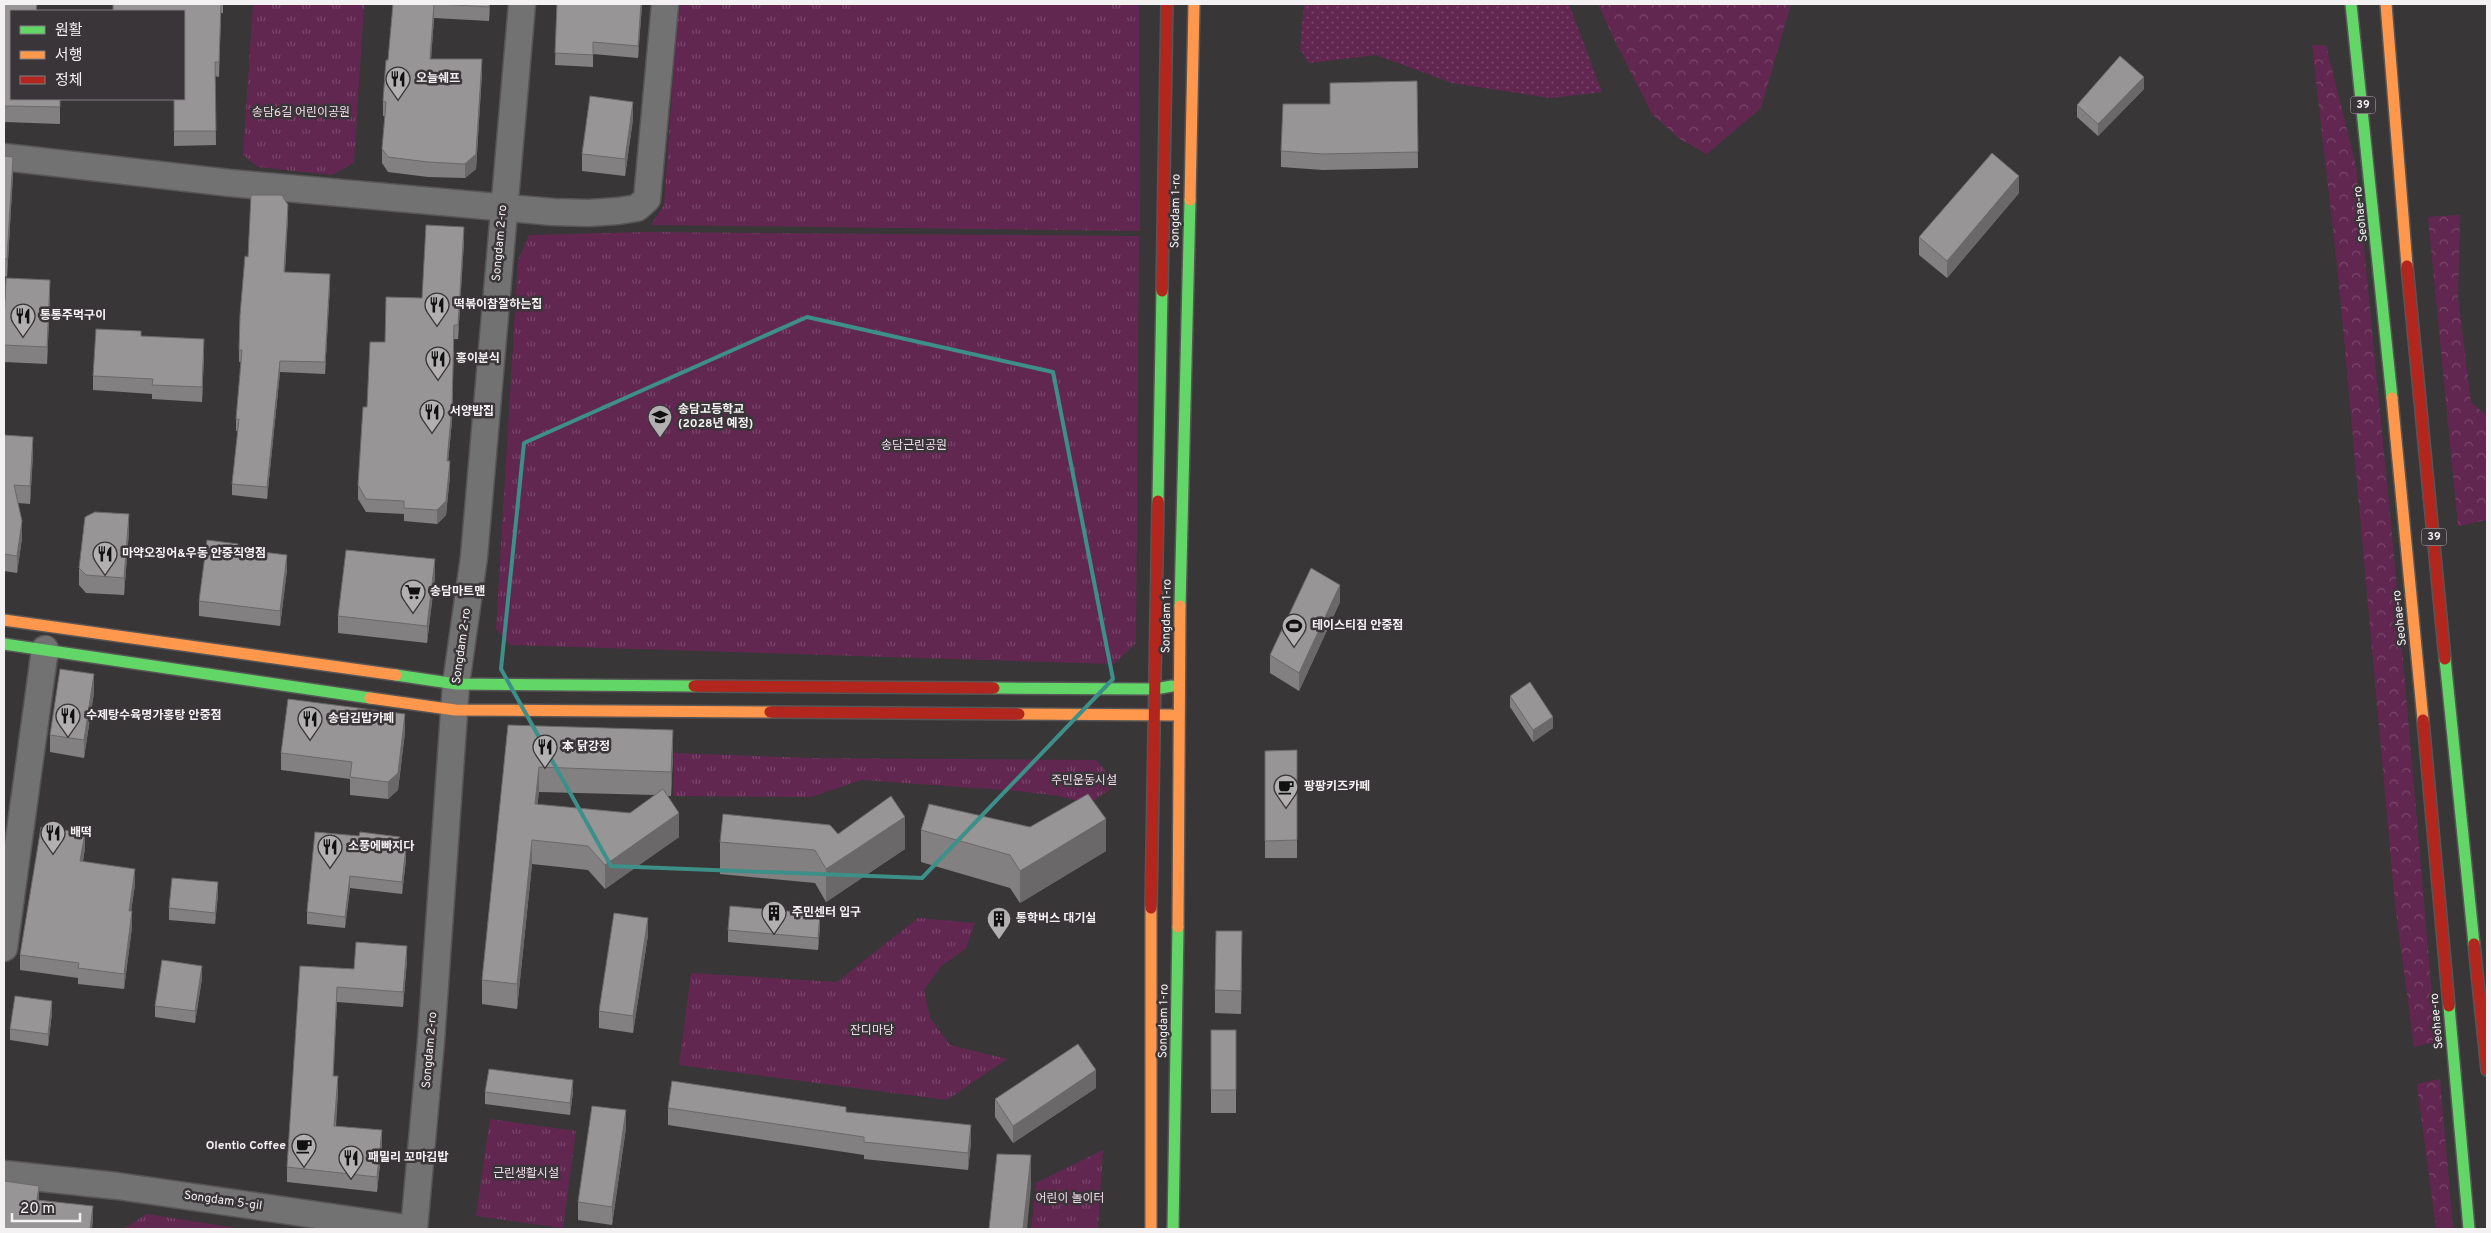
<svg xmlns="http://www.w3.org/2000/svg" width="2491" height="1233" viewBox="0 0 2491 1233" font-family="Overpass,'Noto Sans KR',sans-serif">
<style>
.grass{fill:url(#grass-dots)}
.forest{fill:url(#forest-crowns)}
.park{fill:url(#park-tufts)}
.pitch{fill:#622751}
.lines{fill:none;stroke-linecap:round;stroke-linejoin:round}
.street-casing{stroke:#575556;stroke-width:29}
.fast-casing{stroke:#575556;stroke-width:14}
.slow-casing{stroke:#575556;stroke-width:14}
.jam-casing{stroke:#575556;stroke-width:14}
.street{stroke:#737272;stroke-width:26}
.fast{stroke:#63d668;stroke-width:11}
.slow{stroke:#ff974d;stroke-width:11}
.jam{stroke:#b3261e;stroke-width:11}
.wall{fill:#828081;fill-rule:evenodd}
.shaded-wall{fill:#6a6869}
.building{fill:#979596;stroke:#6a6869}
.marked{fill:none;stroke:#3d8f89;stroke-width:4;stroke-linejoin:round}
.labels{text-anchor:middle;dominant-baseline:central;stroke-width:5;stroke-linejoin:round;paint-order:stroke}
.shield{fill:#393538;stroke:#bcb9bb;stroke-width:1}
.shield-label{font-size:11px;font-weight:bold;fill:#f4f1f3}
.poi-label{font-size:12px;font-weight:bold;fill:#f4f1f3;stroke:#393538;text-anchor:start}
.park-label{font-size:12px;fill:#f2dbe9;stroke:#393538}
.street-label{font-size:12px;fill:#f4f1f3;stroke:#393538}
</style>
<defs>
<pattern id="grass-dots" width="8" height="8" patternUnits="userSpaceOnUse" patternTransform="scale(1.25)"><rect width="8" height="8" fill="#622751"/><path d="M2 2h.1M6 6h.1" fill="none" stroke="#79476a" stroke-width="1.8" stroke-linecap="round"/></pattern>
<pattern id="forest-crowns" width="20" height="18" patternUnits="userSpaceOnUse" patternTransform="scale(1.25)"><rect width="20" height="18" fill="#622751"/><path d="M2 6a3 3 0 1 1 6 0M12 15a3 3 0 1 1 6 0" fill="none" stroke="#79476a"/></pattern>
<pattern id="park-tufts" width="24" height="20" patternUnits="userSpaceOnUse" patternTransform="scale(1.25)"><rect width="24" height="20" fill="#622751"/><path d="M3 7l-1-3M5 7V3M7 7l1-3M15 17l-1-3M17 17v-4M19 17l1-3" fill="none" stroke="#79476a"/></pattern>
</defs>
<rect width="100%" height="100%" fill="#383637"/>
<polygon class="grass" points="1304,4 1569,4 1602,92 1550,98 1452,83 1376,55 1309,63 1300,49"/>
<g class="forest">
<polygon points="1598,4 1791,4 1761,108 1707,154 1680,139 1652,114 1614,39"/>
<polygon points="2312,45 2326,45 2356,166 2393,544 2436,1042 2414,1047 2395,904 2339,283"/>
<polygon points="2460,215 2458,297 2471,402 2487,416 2487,520 2458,526 2428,217"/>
<polygon points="2440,1079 2453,1229 2436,1229 2417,1084"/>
</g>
<g class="park">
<polygon points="253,4 364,4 354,163 332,175 258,167 243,155"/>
<polygon points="678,4 1139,4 1140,231 651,225 664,205"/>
<polygon points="648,232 1139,236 1136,643 1114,664 510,645 496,629 518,261 529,235"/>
<polygon points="674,753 814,758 1096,760 1117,784 1089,804 1059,796 1018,791 862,780 811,797 673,796"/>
<polygon points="918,918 975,923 966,949 941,966 924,990 930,1018 950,1045 1007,1059 947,1100 679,1065 691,973 837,982"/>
<polygon points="490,1119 576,1131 563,1228 476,1216"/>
<polygon points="1103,1150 1098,1229 1031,1229 1036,1183"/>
<polygon points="147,1214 236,1228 237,1229 123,1229"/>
</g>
<g class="pitch">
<polygon points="849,4 1039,4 1040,12 850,9"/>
<polygon points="1042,4 1101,4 1101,15 1042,14"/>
</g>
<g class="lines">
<defs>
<g id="street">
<polyline points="4,157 230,183 553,212 589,213 618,211 637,208 647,199 665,4"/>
<polyline points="4,948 45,649"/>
<polyline points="4,1174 117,1186 413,1229"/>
<polyline points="414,1229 431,1041 456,684 474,557 522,4"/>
</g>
<g id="fast">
<polyline points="2351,4 2392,398"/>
<polyline points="1158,501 1162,291"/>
<polyline points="1180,606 1190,200"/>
<polyline points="4,644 370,698"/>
<polyline points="2445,659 2474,944"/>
<polyline points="396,675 456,684 694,686"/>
<polyline points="994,688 1155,689 1172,686"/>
<polyline points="2449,1006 2469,1229"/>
<polyline points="1173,1229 1178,927"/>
</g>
<g id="slow">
<polyline points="2386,4 2407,266"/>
<polyline points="1190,200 1194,4"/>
<polyline points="2392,398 2423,720"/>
<polyline points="4,620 396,675"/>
<polyline points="370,698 455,710 770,712"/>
<polyline points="1019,714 1172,715"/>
<polyline points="1178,927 1180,606"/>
<polyline points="1151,1229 1151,908"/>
</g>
<g id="jam">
<polyline points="2407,266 2445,659"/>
<polyline points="1162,291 1167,4"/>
<polyline points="694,686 994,688"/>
<polyline points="770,712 1019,714"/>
<polyline points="2423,720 2449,1006"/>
<polyline points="1151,908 1158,501"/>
<polyline points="2474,944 2487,1070"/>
</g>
</defs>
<use href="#street" class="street-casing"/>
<use href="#fast" class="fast-casing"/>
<use href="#slow" class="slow-casing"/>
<use href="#jam" class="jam-casing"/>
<use href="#street" class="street"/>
<use href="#fast" class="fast"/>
<use href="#slow" class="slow"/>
<use href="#jam" class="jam"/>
</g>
<g class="wall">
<polygon points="4,4 37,4 37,11 11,99 60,99 60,124 4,122"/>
<polygon points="113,4 223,4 223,13 221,13 219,77 215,76 216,145 174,146 174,99 184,99 184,11"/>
<polygon points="393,4 490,4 489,21 434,18 431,59 482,73 476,169 465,178 428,177 388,172 382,163 382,149 385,116 383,116 383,101 388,60"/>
<polygon points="557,4 642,4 638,58 593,54 593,67 555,65"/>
<polygon points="1417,81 1418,168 1323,170 1281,167 1281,151 1330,104"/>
<polygon points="2144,89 2098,136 2077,117 2077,105"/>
<polygon points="633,119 625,176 582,171 582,154"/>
<polygon points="4,156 13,174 7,277 4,276"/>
<polygon points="2019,193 1947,278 1919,255 1919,237"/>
<polygon points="288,217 285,272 330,285 325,374 280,372 267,499 232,495 232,484 238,431 236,431 236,419 241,362 239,362 239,350 248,257"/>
<polygon points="464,241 458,339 454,339 452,421 448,461 450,475 446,515 437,524 404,521 404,514 366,512 358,499 358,485 367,407 385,342 422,298"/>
<polygon points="50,297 47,364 4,362 4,323"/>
<polygon points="141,336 204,354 202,402 152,399 152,394 93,390 93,376"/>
<polygon points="4,435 33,454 30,504 18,503 22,538 17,573 4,571"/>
<polygon points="129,531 124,595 86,593 79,585 79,568"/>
<polygon points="238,549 287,570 280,626 199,616 199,601"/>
<polygon points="435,577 427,643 338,633 338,616"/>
<polygon points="1340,602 1299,691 1270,673 1270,655"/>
<polygon points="94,692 84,758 50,752 50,735"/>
<polygon points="1510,696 1553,728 1533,742 1510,707"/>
<path d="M508 725 673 754 671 796H668L679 837 605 889 588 870 532 864 517 1009 482 1004V980ZM539 792 655 795 630 813 537 805Z"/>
<polygon points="405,732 398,790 388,799 350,795 350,779 281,770 281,753"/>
<polygon points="1297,750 1297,858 1265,858 1265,751"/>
<polygon points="921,830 1106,851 1020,903 1010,888 921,862"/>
<polygon points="315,832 406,860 402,894 350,888 345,928 307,924 307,912"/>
<polygon points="838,834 905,849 826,902 815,883 720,874 720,842"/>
<polygon points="85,848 83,862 135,884 131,911 132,927 124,989 78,984 78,978 20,970 20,955"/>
<polygon points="218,894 215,924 169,920 169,908"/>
<polygon points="820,926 818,950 728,942 728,930"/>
<polygon points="648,935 633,1033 599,1028 599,1011"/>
<polygon points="1242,954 1241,1014 1215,1013 1215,990"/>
<polygon points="407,960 403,1007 337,1002 333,1076 338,1091 336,1126 382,1145 377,1192 287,1182 287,1167 300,966 354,969"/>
<polygon points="202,978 195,1023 155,1017 155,1006"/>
<polygon points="52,1013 48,1046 10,1040 10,1029"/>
<rect x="1211" y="1030" width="25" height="83"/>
<polygon points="1096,1088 1013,1143 995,1117 995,1099"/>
<polygon points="485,1092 573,1092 570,1115 485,1104"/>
<polygon points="668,1108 846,1112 971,1142 968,1170 864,1159 864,1155 668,1125"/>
<polygon points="626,1128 612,1225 578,1220 578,1202"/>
</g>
<g class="shaded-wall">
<polygon points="434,4 434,18 430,73 430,59"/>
<polygon points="489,4 490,4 489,21"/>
<polygon points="641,4 642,4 638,58 638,46"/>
<polygon points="482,59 482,73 476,169 465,178 465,164"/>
<polygon points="2144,77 2144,89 2098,136 2098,124"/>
<polygon points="633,102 633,119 625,176 625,159"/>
<polygon points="13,157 13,174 7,277 7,259"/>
<polygon points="2019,176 2019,193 1947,278 1947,261"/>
<polygon points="288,205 288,217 284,283 284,272"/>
<polygon points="464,227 464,241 458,339 458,325"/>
<polygon points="330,274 330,285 325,374 325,362"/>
<polygon points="50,280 50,297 47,364 47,347"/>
<polygon points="454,325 452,421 447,474 447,461"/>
<polygon points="204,339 204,354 202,402 202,387"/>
<polygon points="280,361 280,372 267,499 267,487"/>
<polygon points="33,437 33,454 30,504 30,486"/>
<polygon points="450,461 450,475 446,515 437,524 437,510"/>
<polygon points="129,514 129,531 124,595 124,578"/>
<polygon points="22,521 22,538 17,573 17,556"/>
<polygon points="287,555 287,570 280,626 280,611"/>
<polygon points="435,559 435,577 427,643 427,626"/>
<polygon points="1340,585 1340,602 1299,691 1299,673"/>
<polygon points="94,674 94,692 84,758 84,740"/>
<polygon points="405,714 405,732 398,790 388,799 388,782"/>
<polygon points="1553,717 1553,728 1533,742 1533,730"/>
<polygon points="673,730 673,754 671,796 671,772"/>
<polygon points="539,767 539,792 535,829 535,804"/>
<polygon points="679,813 679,837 605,889 605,865"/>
<polygon points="905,817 905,849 826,902 826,869"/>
<polygon points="1106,819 1106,851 1020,903 1020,871"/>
<polygon points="85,833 85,848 80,876 80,861"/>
<polygon points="532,840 532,864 517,1009 517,984"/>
<polygon points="406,848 406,860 402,894 402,882"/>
<polygon points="135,869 135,884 129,926 129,911"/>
<polygon points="350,876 350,888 345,928 345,917"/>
<polygon points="218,882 218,894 215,924 215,913"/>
<polygon points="132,911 132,927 124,989 124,974"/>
<polygon points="820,914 820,926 818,950 818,938"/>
<polygon points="648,918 648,935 633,1033 633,1016"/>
<polygon points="1242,931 1242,954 1241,1014 1241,991"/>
<polygon points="407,946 407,960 403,1007 403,992"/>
<polygon points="202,966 202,978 195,1023 195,1011"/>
<polygon points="337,987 337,1002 333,1090 333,1076"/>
<polygon points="52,1001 52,1013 48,1046 48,1034"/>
<polygon points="1096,1070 1096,1088 1013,1143 1013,1126"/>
<polygon points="338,1076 338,1091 334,1140 334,1126"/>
<polygon points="573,1080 573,1092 570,1115 570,1103"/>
<polygon points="626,1110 626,1128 612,1225 612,1207"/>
<polygon points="971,1125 971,1142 968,1170 968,1153"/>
<polygon points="382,1130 382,1145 377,1192 377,1177"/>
<polygon points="1031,1155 1031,1187 1027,1229 1023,1229"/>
<polygon points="39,1186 39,1201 37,1200"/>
<polygon points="93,1206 93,1222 92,1229 90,1229"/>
</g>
<g class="building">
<polygon points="4,4 37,4 36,11 11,11 11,99 60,99 60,107 4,106"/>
<polygon points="113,4 221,4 219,62 215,62 216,131 174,131 174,99 184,99 184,11 113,11"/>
<polygon points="393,4 434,4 430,59 482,59 476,154 465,164 428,162 388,157 382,149 386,102 383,101 386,60 388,60"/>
<polygon points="439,4 489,4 489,7"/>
<polygon points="557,4 641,4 638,46 593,42 593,55 555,53"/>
<polygon points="2120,56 2144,77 2098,124 2077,105"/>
<polygon points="1417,81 1418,152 1323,154 1281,151 1283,104 1330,104 1330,83"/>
<polygon points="590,96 633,102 625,159 582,154"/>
<polygon points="1992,153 2019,176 1947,261 1919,237"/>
<polygon points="4,156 13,157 7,259 4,259"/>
<polygon points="251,195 282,195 288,205 284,272 330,274 325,362 280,361 267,487 232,484 239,419 236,419 242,350 239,350 240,315 245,256 248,257"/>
<polygon points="426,225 464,227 458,325 454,325 452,407 447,461 450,461 446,501 437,510 404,508 404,501 366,499 358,485 363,407 367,407 370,342 385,342 386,297 422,298"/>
<polygon points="6,278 50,280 47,347 4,345 4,323"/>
<polygon points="96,329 141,331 141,336 204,339 202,387 152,385 153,379 93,376"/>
<polygon points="4,435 33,437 30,486 14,485 22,521 17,556 4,554"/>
<polygon points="95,512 129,514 124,578 86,575 79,568 85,517"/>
<polygon points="207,540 238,544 237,549 287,555 280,611 199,601"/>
<polygon points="346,550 435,559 427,626 338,616"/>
<polygon points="1311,568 1340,585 1299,673 1270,655"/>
<polygon points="60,669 94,674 84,740 50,735"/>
<polygon points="1530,682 1553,717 1533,730 1510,696"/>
<polygon points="288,699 405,714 398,773 388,782 350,777 352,762 281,753"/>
<polygon points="508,725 673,730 671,772 539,767 535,804 630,813 663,789 679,813 605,865 588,846 532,840 517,984 482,980"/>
<polygon points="1297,750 1297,840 1265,841 1265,751"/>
<polygon points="1088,794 1106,819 1020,871 1010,855 921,830 929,804 1030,827"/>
<polygon points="891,796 905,817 826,869 815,850 720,842 723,814 830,825 838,834"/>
<polygon points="41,827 85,833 80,861 135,869 129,911 132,911 124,974 78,968 79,963 20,955"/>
<polygon points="315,832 359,836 360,832 400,837 406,848 402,882 350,876 345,917 307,912"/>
<polygon points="172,878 218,882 215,913 169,908"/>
<polygon points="730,906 820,914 818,938 728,930"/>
<polygon points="614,913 648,918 633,1016 599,1011"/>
<polygon points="1216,931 1242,931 1241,991 1215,990"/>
<polygon points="356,942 407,946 403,992 337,987 333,1076 338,1076 334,1126 382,1130 377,1177 287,1167 300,966 354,969"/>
<polygon points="162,960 202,966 195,1011 155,1006"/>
<polygon points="15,996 52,1001 48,1034 10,1029"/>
<rect x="1211" y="1030" width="25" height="60"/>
<polygon points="1078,1044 1096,1070 1013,1126 995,1099"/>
<polygon points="489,1069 573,1080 570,1103 485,1092"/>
<polygon points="672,1081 846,1107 846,1112 971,1125 968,1153 864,1142 864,1137 668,1108"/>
<polygon points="592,1106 626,1110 612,1207 578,1202"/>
<polygon points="997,1154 1031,1155 1023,1229 989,1229"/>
<polygon points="4,1181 39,1186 37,1200 93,1206 90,1229 4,1229"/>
</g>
<path class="marked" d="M807 317 1053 372 1113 679 922 878 611 866 501 669 524 443Z"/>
<defs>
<symbol id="restaurant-pin" viewBox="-11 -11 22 30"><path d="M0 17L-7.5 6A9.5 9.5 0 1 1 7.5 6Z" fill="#b2b0b1" stroke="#393538"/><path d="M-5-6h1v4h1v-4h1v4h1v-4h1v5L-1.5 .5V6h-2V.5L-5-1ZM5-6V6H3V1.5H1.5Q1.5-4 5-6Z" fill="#111"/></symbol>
<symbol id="school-pin" viewBox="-11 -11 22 30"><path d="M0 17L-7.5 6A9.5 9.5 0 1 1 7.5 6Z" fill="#b2b0b1" stroke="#393538"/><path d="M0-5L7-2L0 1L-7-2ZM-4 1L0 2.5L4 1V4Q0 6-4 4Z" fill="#111"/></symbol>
<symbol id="supermarket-pin" viewBox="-11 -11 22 30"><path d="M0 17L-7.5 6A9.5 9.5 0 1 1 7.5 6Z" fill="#b2b0b1" stroke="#393538"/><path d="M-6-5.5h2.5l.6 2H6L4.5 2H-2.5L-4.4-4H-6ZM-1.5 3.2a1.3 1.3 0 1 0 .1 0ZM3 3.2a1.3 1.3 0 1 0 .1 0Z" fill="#111"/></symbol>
<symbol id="stadium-pin" viewBox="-11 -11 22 30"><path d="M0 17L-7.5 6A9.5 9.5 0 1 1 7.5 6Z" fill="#b2b0b1" stroke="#393538"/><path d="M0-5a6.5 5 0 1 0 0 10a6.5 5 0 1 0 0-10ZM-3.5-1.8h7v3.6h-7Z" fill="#111"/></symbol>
<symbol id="cafe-pin" viewBox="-11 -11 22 30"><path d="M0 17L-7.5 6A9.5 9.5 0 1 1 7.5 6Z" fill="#b2b0b1" stroke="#393538"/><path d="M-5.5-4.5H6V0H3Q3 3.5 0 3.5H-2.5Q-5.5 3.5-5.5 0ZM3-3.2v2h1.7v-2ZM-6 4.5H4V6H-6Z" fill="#111"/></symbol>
<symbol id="building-pin" viewBox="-11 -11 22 30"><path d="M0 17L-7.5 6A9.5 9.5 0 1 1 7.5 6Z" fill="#b2b0b1" stroke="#393538"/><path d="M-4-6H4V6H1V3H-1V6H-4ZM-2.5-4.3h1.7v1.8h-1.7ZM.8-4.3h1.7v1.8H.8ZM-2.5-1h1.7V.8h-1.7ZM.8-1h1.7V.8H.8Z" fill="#111"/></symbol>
</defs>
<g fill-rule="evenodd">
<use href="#restaurant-pin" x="384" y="65" width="28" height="38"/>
<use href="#restaurant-pin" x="423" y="291" width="28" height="38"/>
<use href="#restaurant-pin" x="9" y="302" width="28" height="38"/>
<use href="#restaurant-pin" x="424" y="345" width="28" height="38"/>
<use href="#restaurant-pin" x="418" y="398" width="28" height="38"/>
<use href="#school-pin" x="646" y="403" width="28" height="38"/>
<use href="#restaurant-pin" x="91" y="540" width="28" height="38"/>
<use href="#supermarket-pin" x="399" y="578" width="28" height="38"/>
<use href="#stadium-pin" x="1280" y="612" width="28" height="38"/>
<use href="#restaurant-pin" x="54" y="702" width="28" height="38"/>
<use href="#restaurant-pin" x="296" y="705" width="28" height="38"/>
<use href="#restaurant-pin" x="531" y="733" width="28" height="38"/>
<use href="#cafe-pin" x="1272" y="773" width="28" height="38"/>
<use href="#restaurant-pin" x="39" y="819" width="28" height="38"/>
<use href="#restaurant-pin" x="316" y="833" width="28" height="38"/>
<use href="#building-pin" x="760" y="899" width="28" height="38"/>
<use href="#building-pin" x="985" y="905" width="28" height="38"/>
<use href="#cafe-pin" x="290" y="1132" width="28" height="38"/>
<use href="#restaurant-pin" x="337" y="1144" width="28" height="38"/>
</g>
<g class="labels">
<g class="shield">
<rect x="2350.5" y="96.5" width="25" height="17" rx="4"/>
<rect x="2421.5" y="528.5" width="25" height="17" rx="4"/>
</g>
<g class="shield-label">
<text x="2363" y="105">39</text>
<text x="2434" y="537">39</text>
</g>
<g class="poi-label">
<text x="416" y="79">오늘쉐프</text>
<text x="454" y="305">떡볶이참잘하는집</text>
<text x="40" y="316">통통주먹구이</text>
<text x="456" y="359">홍이분식</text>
<text x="678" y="410">송담고등학교<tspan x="678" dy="14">(2028년 예정)</tspan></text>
<text x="450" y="412">서양밥집</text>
<text x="122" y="554">마약오징어&amp;우동 안중직영점</text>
<text x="430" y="592">송담마트맨</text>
<text x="1312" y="626">테이스티짐 안중점</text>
<text x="86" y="716">수제탕수육명가홍탕 안중점</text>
<text x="328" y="719">송담김밥카페</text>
<text x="562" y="747">本 닭강정</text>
<text x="1304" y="787">팡팡키즈카페</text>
<text x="70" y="833">배떡</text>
<text x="348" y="847">소풍에빠지다</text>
<text x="792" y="913">주민센터 입구</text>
<text x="1016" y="919">통학버스 대기실</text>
<text x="286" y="1146" text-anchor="end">Olentio Coffee</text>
<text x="368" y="1158">패밀리 꼬마김밥</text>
</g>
<g class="park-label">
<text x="301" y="113">송담6길 어린이공원</text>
<text x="914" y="446">송담근린공원</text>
<text x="1084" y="781">주민운동시설</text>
<text x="872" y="1031">잔디마당</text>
<text x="526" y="1174">근린생활시설</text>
<text x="1070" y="1199">어린이 놀이터</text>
</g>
<g class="street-label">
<text transform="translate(1176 211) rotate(-89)">Songdam 1-ro</text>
<text transform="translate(2361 214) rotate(-96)">Seohae-ro</text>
<text transform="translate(500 243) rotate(-85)">Songdam 2-ro</text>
<text transform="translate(1167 616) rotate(-89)">Songdam 1-ro</text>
<text transform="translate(2400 618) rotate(-96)">Seohae-ro</text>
<text transform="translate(462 646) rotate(-82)">Songdam 2-ro</text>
<text transform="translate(1164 1021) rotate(-89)">Songdam 1-ro</text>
<text transform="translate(2437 1021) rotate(-95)">Seohae-ro</text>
<text transform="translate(430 1050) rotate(-85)">Songdam 2-ro</text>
<text transform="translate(223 1201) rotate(8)">Songdam 5-gil</text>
</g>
</g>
<rect width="2491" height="1233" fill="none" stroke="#f4f1f3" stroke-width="10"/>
<rect x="10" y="10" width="175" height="90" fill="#393538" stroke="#848083"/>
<rect x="20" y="26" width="25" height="8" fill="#63d668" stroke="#848083"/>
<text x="55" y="35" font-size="15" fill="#f4f1f3">원활</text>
<rect x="20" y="51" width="25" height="8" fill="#ff974d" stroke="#848083"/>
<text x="55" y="60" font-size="15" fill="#f4f1f3">서행</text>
<rect x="20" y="76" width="25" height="8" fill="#b3261e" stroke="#848083"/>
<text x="55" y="85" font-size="15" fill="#f4f1f3">정체</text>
<path d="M12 1213v8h68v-8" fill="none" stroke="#f4f1f3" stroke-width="2.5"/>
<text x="20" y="1213" font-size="15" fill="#f4f1f3" stroke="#393538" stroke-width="4" paint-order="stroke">20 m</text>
</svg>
